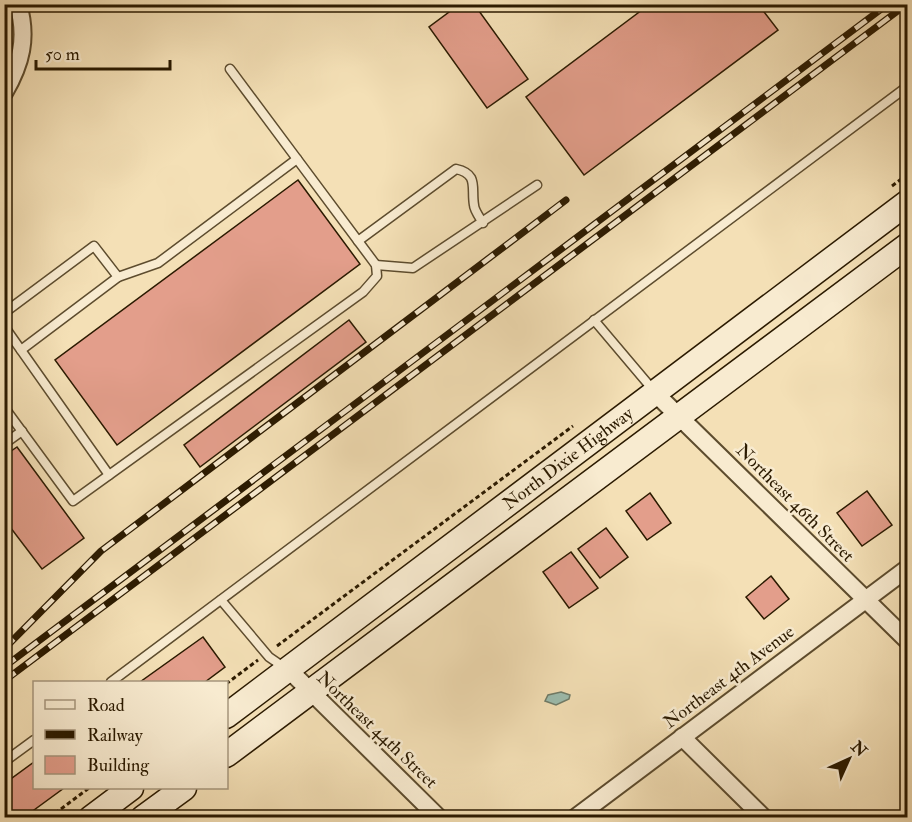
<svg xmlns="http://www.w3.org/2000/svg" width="912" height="822" viewBox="0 0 912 822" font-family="'IM FELL Double Pica',serif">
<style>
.water{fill:#9cbdaf;stroke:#6f7c69;stroke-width:1.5}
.building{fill:#e39e8b;stroke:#2b1a00;stroke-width:1.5}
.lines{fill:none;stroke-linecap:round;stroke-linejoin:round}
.service-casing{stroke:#5d4c2e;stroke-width:11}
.minor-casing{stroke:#5d4c2e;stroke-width:20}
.secondary-casing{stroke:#2b1a00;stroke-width:27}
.path{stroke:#2b1a00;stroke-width:3;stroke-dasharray:4.5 3;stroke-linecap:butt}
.service{stroke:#f8ebd0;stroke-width:8}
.minor{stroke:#f8ebd0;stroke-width:16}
.secondary{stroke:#f8ebd0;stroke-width:24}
.rail-casing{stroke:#2b1a00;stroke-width:7}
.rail{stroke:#f8ebd0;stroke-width:4.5;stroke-dasharray:14;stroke-linecap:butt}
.labels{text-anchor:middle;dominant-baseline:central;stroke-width:5;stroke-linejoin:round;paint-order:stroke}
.street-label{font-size:18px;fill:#2b1a00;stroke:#f8ebd0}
</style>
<rect width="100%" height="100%" fill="#f4e0b6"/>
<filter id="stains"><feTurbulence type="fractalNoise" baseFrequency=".00333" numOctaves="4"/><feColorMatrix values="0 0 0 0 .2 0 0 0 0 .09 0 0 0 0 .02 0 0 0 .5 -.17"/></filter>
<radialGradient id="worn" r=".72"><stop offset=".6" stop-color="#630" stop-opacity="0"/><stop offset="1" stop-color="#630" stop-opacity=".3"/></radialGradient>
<polygon class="water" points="561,692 570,695 569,699 556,705 545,701 548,695"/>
<g class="building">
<polygon points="460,4 474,4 528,79 487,108 429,27"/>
<polygon points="650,4 758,4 778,30 584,175 526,97"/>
<polygon points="298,180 360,264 117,445 55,360"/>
<polygon points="349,320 366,342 200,467 184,445"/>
<polygon points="17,447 84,538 42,569 4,519 4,456"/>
<polygon points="867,491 892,525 862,546 837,513"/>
<polygon points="650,493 671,523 647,540 626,511"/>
<polygon points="606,528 628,557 600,578 578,549"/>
<polygon points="571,552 598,588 569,608 543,572"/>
<polygon points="771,576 789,599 764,619 746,597"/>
<polygon points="203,637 225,667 205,682 140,682"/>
<polygon points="34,762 34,788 64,788 23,818 4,818 4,784"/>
</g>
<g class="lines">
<defs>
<g id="service">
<polyline points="230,69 297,159"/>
<path d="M358 241 456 169C479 174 471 188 474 205 474 210 480 218 483 223"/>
<polyline points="376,265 413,268 537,185"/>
<polyline points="4,313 94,246 118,277 21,350"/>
<polyline points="594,320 654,391"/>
<polyline points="4,326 109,475"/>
<polyline points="4,407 73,501 363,292 377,276 376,265 297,159 158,263 118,277"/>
<polyline points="4,444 22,431"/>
<polyline points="221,600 269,657 285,668"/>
<polyline points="111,682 908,86"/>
<polyline points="4,762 34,740"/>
</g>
<g id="minor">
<path d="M4 93C21 64 28 38 18 4"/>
<polyline points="656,394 908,641"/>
<polyline points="288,669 439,818"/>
<polyline points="682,737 764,818"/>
<polyline points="575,818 908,568"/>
</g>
<g id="secondary">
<path id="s1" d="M226 716 908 202"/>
<polyline points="226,755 908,245"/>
<polyline points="91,818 131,788"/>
<polyline points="143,818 184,788"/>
</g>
</defs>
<use href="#service" class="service-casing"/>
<use href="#minor" class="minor-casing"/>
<use href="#secondary" class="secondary-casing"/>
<g class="path">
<polyline points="892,186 908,174"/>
<polyline points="277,646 573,426"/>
<polyline points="226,684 258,660"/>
<polyline points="49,818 89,788"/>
</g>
<use href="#service" class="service"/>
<use href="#minor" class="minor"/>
<use href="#secondary" class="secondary"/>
<defs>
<g id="rail">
<polyline points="4,649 101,551 566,200"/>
<polyline points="4,667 888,4"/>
<polyline points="4,681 907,4"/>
</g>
</defs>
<use href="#rail" class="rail-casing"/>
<use href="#rail" class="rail"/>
</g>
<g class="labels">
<g class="street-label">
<text stroke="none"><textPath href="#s1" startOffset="428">North Dixie Highway</textPath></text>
<text transform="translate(795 503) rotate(45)">Northeast 46th Street</text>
<text transform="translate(729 677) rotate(-37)">Northeast 4th Avenue</text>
<text transform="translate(377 730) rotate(44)">Northeast 44th Street</text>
</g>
</g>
<rect width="912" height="822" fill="none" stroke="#f4e0b6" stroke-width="24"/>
<rect x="6" y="6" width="900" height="810" fill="none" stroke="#2b1a00" stroke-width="3"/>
<rect x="12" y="12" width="888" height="798" fill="none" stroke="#2b1a00" stroke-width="1.5"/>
<rect x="33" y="681" width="195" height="108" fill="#f8ebd0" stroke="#a6977d" stroke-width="1.5"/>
<rect x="45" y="700" width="30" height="9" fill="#f8ebd0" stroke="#a6977d" stroke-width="1.5"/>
<text x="87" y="711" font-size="18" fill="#2b1a00">Road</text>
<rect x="45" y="730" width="30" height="9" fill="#2b1a00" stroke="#a6977d" stroke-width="1.5"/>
<text x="87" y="741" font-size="18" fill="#2b1a00">Railway</text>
<rect x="45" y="756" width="30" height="18" fill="#e39e8b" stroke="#a6977d" stroke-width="1.5"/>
<text x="87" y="771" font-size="18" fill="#2b1a00">Building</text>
<g transform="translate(849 759) rotate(45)" stroke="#f8ebd0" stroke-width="4.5" paint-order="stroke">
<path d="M0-4.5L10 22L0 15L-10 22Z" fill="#2b1a00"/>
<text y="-9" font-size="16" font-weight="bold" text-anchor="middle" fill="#2b1a00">N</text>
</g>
<path d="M36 60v9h134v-9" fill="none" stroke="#2b1a00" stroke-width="3"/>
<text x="45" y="60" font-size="18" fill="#2b1a00" stroke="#f8ebd0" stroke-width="4.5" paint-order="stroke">50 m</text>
<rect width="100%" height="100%" filter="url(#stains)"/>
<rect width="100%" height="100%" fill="url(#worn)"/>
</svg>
